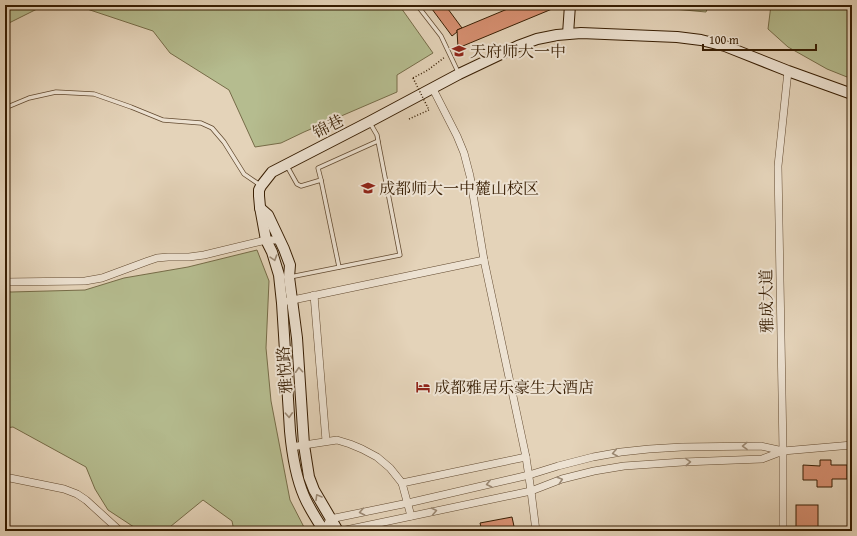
<svg xmlns="http://www.w3.org/2000/svg" width="857" height="536" viewBox="0 0 857 536" font-family="'Gentium Book Plus','Noto Serif SC',serif">
<style>
.green{fill:#b5bc8f;stroke:#766c48}
.building{fill:#d89072;stroke:#371d02}
.lines{fill:none;stroke-linecap:round;stroke-linejoin:round}
.lane-casing{stroke:#624a30;stroke-width:5}
.street-casing{stroke:#624a30;stroke-width:8}
.secondary-casing{stroke:#371d02;stroke-width:12}
.path{stroke:#371d02;stroke-width:1.5;stroke-dasharray:1 2;stroke-linecap:butt}
.lane{stroke:#ede2d2;stroke-width:3.5}
.street{stroke:#ede2d2;stroke-width:7}
.secondary{stroke:#ede2d2;stroke-width:10}
.path-bridge{stroke:#371d02;stroke-width:1.5;stroke-dasharray:1 2;stroke-linecap:butt}
.oneway{stroke:#9b8974}
.labels{text-anchor:middle;dominant-baseline:central;stroke-width:4;stroke-linejoin:round;paint-order:stroke}
.poi-label{font-size:16px;fill:#371d02;stroke:#ede2d2;text-anchor:start}
.street-label{font-size:16px;fill:#371d02;stroke:#ede2d2}
</style>
<rect width="100%" height="100%" fill="#e4d3b9"/>
<filter id="stains"><feTurbulence type="fractalNoise" baseFrequency=".005" numOctaves="4"/><feColorMatrix values="0 0 0 0 .2 0 0 0 0 .09 0 0 0 0 .02 0 0 0 .5 -.17"/></filter>
<radialGradient id="worn" r=".72"><stop offset=".6" stop-color="#630" stop-opacity="0"/><stop offset="1" stop-color="#630" stop-opacity=".3"/></radialGradient>
<g class="green">
<polygon points="5,5 45,5 5,25"/>
<polygon points="75,5 399,5 433,53 397,75 397,92 304,132 281,143 255,147 229,90 170,53 153,31"/>
<polygon points="630,5 709,5 706,12"/>
<polygon points="771,5 852,5 852,79 827,69 788,47 768,29"/>
<polygon points="257,250 269,281 266,348 271,401 290,500 306,531 234,531 232,521 203,500 165,531 140,531 108,510 95,489 86,467 13,427 5,428 5,291 11,292 85,290 124,278 188,267"/>
</g>
<g class="building">
<polygon points="429,5 457,5 448,9 462,28 457,30 457,32 452,36"/>
<polygon points="517,5 552,5 552,9 458,48 457,30"/>
<polygon points="820,460 831,460 831,465 847,465 847,479 832,479 832,487 817,487 817,480 803,480 803,465 820,466"/>
<rect x="796" y="505" width="22" height="26"/>
<polygon points="512,517 515,531 482,531 480,523"/>
</g>
<g class="lines">
<defs>
<g id="lane">
<polyline points="417,5 441,36 459,74"/>
<polyline points="5,108 29,98 56,92 94,94 131,107 163,120 201,123 212,128 224,142 244,174 260,185"/>
<polyline points="287,166 297,184 301,186 321,180 339,267"/>
<polyline points="321,180 318,168 378,141"/>
<polyline points="290,277 400,255 378,141 377,135 370,123"/>
</g>
<g id="street">
<polyline points="433,89 457,136 464,153 470,176 484,260 526,457 531,491 536,531"/>
<polyline points="5,282 85,281 102,278 148,261 157,258 168,257 189,257 204,255 266,240 280,240"/>
<polyline points="314,295 326,441"/>
<polyline points="288,301 484,260"/>
<polyline points="291,447 337,440 350,444 362,449 377,457 390,468 402,483 411,516"/>
<polyline points="5,477 64,489 77,494 86,500 120,531"/>
<polyline points="402,483 526,457"/>
<polyline points="324,531 330,519 408,503 529,475 558,466 593,457 621,452 649,449 682,447 761,446 783,451"/>
<polyline points="341,531 531,491 562,479 594,471 624,466 683,462 762,459 783,451 852,445"/>
<polyline points="783,531 783,451 778,166 788,71"/>
</g>
<g id="secondary">
<polyline points="568,34 570,5"/>
<polyline points="260,208 268,215 284,249 290,265 289,277 297,338 304,445 309,477 314,490 338,531"/>
<path d="M324 531C317 520 309 508 304 496 295 475 292 453 290 431L282 303 279 275 272 252 266 240 260 207 259 196V190L261 186 272 172 369 122 459 74 518 46 537 39 557 35 581 33 677 37 701 40 725 46 788 71 852 94"/>
</g>
</defs>
<use href="#lane" class="lane-casing"/>
<use href="#street" class="street-casing"/>
<use href="#secondary" class="secondary-casing"/>
<g class="path">
<polyline points="413,78 428,70 445,57"/>
<polyline points="409,119 429,110"/>
</g>
<use href="#lane" class="lane"/>
<use href="#street" class="street"/>
<use href="#secondary" class="secondary"/>
<polyline class="path-bridge" points="413,78 429,110"/>
</g>
<defs><path id="oneway-chevron" d="M-2-3.5L2.5 0L-2 3.5" fill="none" stroke-width="1.6" stroke-linecap="round" stroke-linejoin="round"/></defs>
<g class="oneway">
<use href="#oneway-chevron" transform="translate(274 258) rotate(73)"/>
<use href="#oneway-chevron" transform="translate(299 370) rotate(-94)"/>
<use href="#oneway-chevron" transform="translate(289 415) rotate(87)"/>
<use href="#oneway-chevron" transform="translate(745 446) rotate(179)"/>
<use href="#oneway-chevron" transform="translate(615 453) rotate(170)"/>
<use href="#oneway-chevron" transform="translate(688 462) rotate(-2)"/>
<use href="#oneway-chevron" transform="translate(560 480) rotate(-18)"/>
<use href="#oneway-chevron" transform="translate(489 484) rotate(167)"/>
<use href="#oneway-chevron" transform="translate(318 497) rotate(-120)"/>
<use href="#oneway-chevron" transform="translate(434 511) rotate(-12)"/>
<use href="#oneway-chevron" transform="translate(362 512) rotate(169)"/>
</g>
<defs>
<symbol id="school-bare" viewBox="-9 -9 18 18"><path d="M0-5L7-2L0 1L-7-2ZM-4 1L0 2.5L4 1V4Q0 6-4 4Z" fill="#8f2418" stroke="#ede2d2" stroke-width="2.5" paint-order="stroke"/></symbol>
<symbol id="hotel-bare" viewBox="-9 -9 18 18"><path d="M-6-4.5h1.5V1H6V5H4.5V3h-9V5H-6ZM-4 0a1.8 1.8 0 1 1 3.6 0ZM.5 0V-2.5h3Q6-2.5 6 0Z" fill="#8f2418" stroke="#ede2d2" stroke-width="2.5" paint-order="stroke"/></symbol>
</defs>
<g fill-rule="evenodd">
<use href="#school-bare" x="449" y="41" width="20" height="20"/>
<use href="#school-bare" x="358" y="178" width="20" height="20"/>
<use href="#hotel-bare" x="413" y="377" width="20" height="20"/>
</g>
<g class="labels">
<g class="poi-label">
<text x="470" y="51">天府师大一中</text>
<text x="379" y="188">成都师大一中麓山校区</text>
<text x="434" y="387">成都雅居乐豪生大酒店</text>
</g>
<g class="street-label">
<text transform="translate(328 126) rotate(-27)">锦巷</text>
<text transform="translate(766 301) rotate(-91)">雅成大道</text>
<text transform="translate(284 370) rotate(-94)">雅悦路</text>
</g>
</g>
<rect width="857" height="536" fill="none" stroke="#e4d3b9" stroke-width="20"/>
<rect x="6" y="6" width="845" height="524" fill="none" stroke="#371d02" stroke-width="2"/>
<rect x="10" y="10" width="837" height="516" fill="none" stroke="#371d02"/>
<path d="M703 44v6h113v-6" fill="none" stroke="#371d02" stroke-width="2"/>
<text x="709" y="44" font-size="12" fill="#371d02" stroke="#ede2d2" stroke-width="3" paint-order="stroke">100 m</text>
<rect width="100%" height="100%" filter="url(#stains)"/>
<rect width="100%" height="100%" fill="url(#worn)"/>
</svg>
